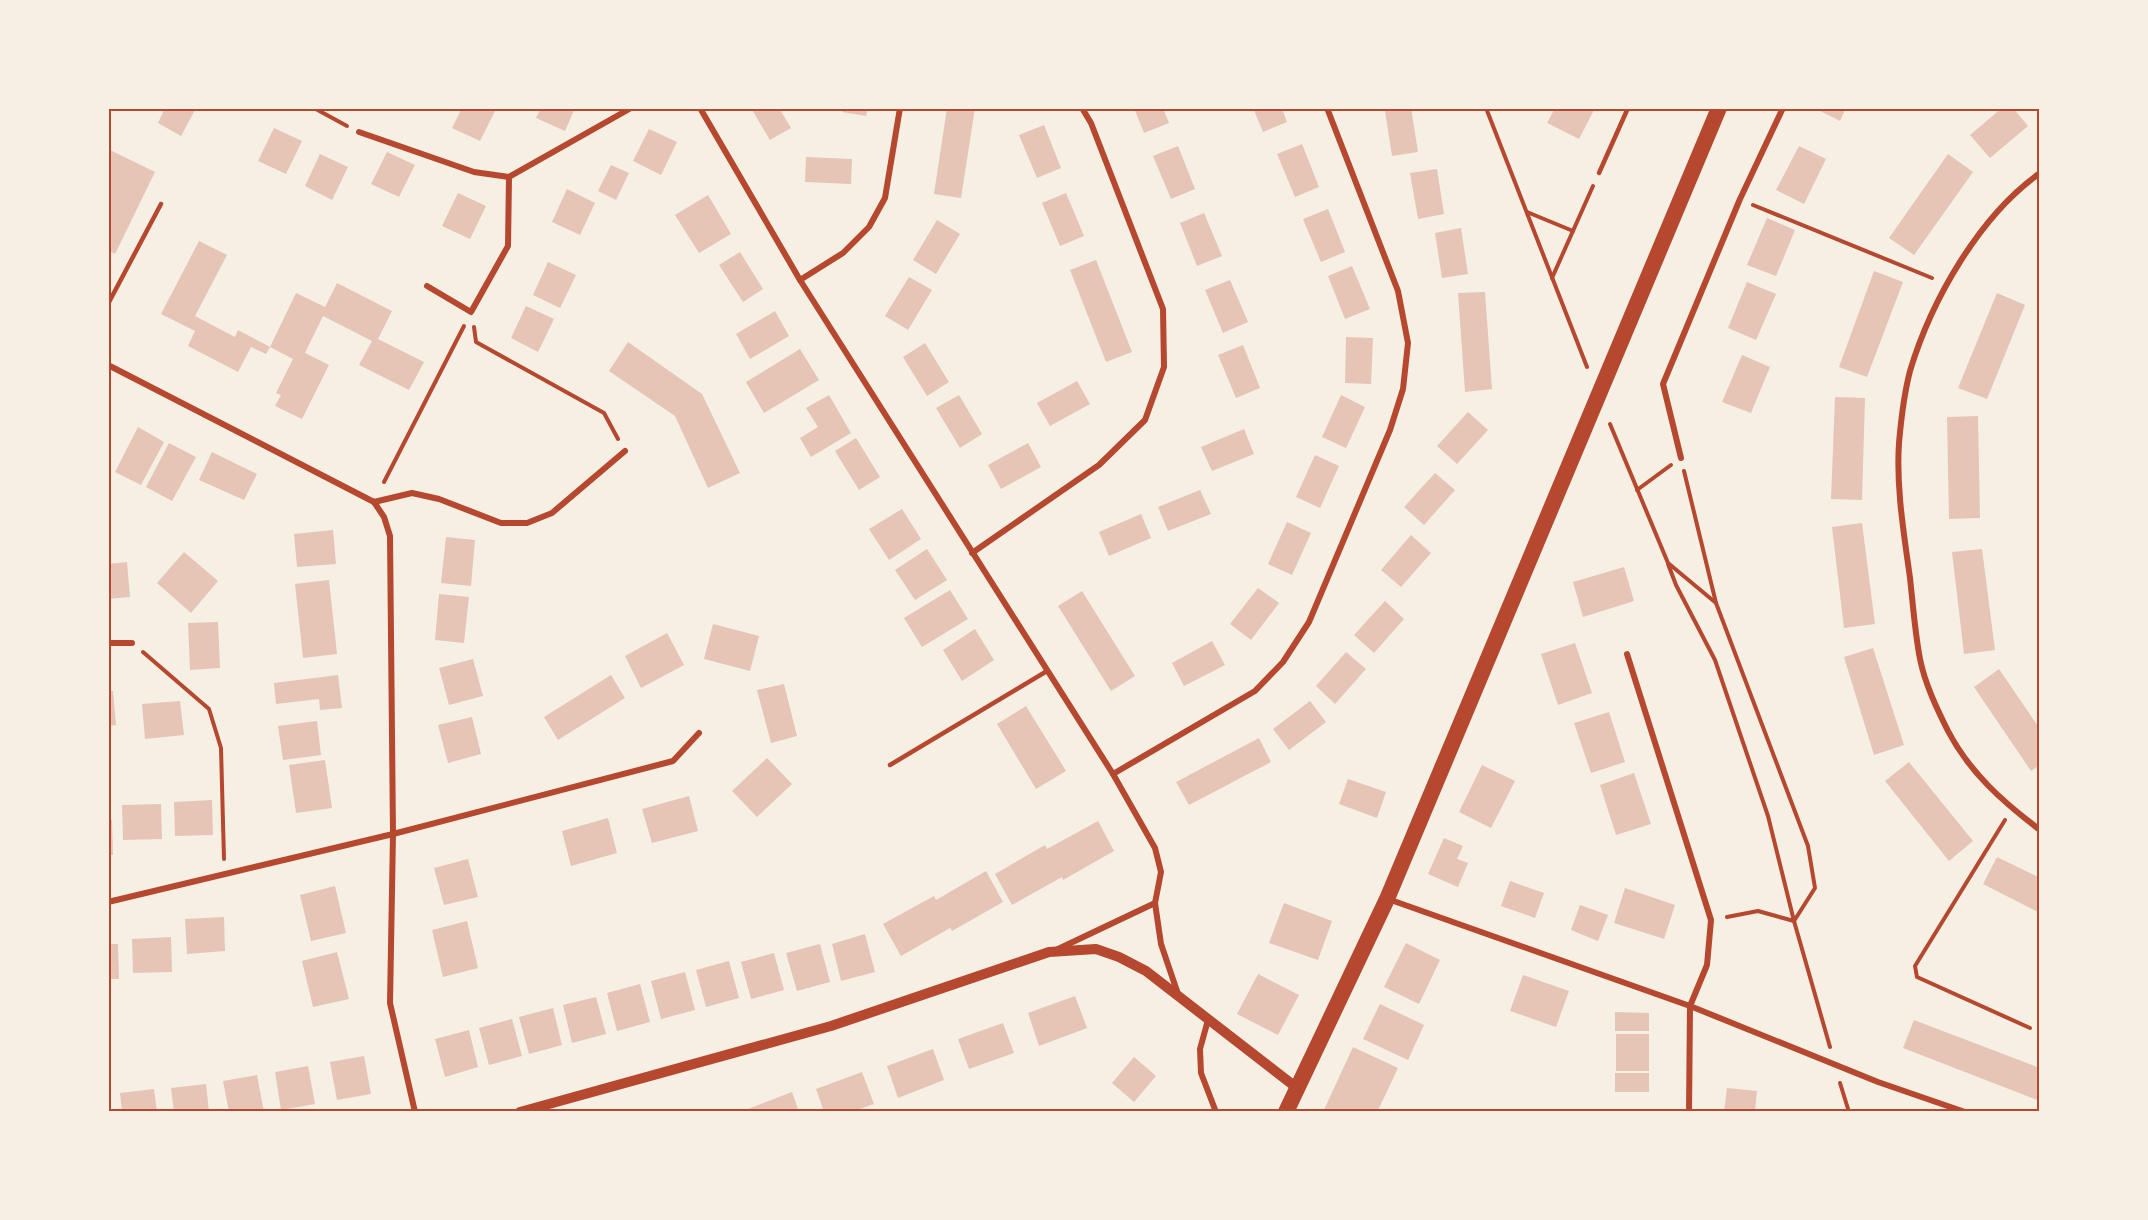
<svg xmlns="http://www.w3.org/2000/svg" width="2148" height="1220" viewBox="0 0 2148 1220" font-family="'Alegreya Sans',sans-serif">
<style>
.building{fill:#e6c5b7}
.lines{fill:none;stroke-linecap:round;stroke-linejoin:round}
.path{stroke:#b5482f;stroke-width:4}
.service{stroke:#b5482f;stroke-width:4.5}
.minor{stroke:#b5482f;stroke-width:6}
.tertiary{stroke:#b5482f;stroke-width:10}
.trunk{stroke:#b5482f;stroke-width:16}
.neatline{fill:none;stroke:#b5482f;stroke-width:2}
</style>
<rect width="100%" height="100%" fill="#f6efe4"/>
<g class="building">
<polygon points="165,108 196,108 181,136 158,123"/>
<polygon points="462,108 496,109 480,141 452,128"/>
<polygon points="541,108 575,108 565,131 536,118"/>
<polygon points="751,108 779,108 791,128 770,140"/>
<polygon points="843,108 868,108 866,116 842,112"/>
<polygon points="947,108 975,108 961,198 934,194"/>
<polygon points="1134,108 1163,108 1169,123 1144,133"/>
<polygon points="1253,108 1282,108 1287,122 1263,132"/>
<polygon points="1405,108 1411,108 1418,152 1392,156 1385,111"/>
<polygon points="1555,108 1595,108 1579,139 1547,123"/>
<polygon points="1814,108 1846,108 1840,121"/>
<polygon points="2002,108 2013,108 2028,126 1990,158 1970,135"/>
<polygon points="1044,125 1061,168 1037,178 1019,135"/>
<polygon points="274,128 302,141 286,174 258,161"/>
<polygon points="649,129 677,142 661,175 633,161"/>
<polygon points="1302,144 1319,187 1295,197 1277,154"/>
<polygon points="1178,146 1195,189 1171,199 1153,156"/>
<polygon points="1799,146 1826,159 1804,204 1776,190"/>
<polygon points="108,149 155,172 115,254 108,250"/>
<polygon points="387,152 415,165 399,197 371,184"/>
<polygon points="320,154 348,167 332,200 305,186"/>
<polygon points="1948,154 1973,172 1914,255 1889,238"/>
<polygon points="806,157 852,159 851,184 805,182"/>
<polygon points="611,165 629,173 616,200 598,191"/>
<polygon points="1437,169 1444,214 1418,219 1410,173"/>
<polygon points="567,189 595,203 580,235 552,222"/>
<polygon points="458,193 486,206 470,239 442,226"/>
<polygon points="1066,193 1084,236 1060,246 1042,203"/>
<polygon points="708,195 731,234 699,253 675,215"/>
<polygon points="1328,209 1345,252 1321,262 1303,219"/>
<polygon points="1204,213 1222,256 1197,266 1180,223"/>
<polygon points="1767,218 1795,230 1776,276 1747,265"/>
<polygon points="937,220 960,234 936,274 913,260"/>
<polygon points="1461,228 1468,274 1442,278 1435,233"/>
<polygon points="199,241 227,255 195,316 235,337 238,330 270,347 266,354 251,347 238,372 188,346 195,331 161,314"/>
<polygon points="740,252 763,289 743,302 719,265"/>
<polygon points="1096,260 1132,352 1106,362 1070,270"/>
<polygon points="548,262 576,275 560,308 533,295"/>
<polygon points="1352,266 1370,309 1345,319 1328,276"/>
<polygon points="1874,271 1903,282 1867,377 1839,367"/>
<polygon points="909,277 932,290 908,330 885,316"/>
<polygon points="1230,280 1248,322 1223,333 1205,290"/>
<polygon points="1747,282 1776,294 1756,340 1728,328"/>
<polygon points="337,283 392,311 378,339 424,362 409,390 359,365 372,341 323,316 305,353 329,365 302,419 275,406 281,395 276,393 293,359 270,347 296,293 325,307"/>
<polygon points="1485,292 1492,389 1465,392 1458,293"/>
<polygon points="1997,293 2025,305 1987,399 1958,388"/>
<polygon points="526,306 554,319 538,352 511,338"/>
<polygon points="775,311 789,336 750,359 736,334"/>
<polygon points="1346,337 1373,338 1371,384 1345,383"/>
<polygon points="628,342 702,394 740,473 708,488 675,416 609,371"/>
<polygon points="925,343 949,382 927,396 903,357"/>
<polygon points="1243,345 1260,388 1236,398 1218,355"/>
<polygon points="800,349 819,380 764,413 746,382"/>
<polygon points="1742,355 1770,367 1751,413 1722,402"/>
<polygon points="1077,381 1090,404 1050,426 1037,403"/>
<polygon points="829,395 851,433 811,457 800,438 818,427 806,408"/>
<polygon points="959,395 982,434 960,448 936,408"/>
<polygon points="1341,395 1365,407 1346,448 1322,437"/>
<polygon points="1835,397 1865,398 1862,500 1831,499"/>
<polygon points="1468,412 1488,430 1457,464 1437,446"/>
<polygon points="1978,416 1980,518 1949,519 1947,417"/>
<polygon points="138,427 164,442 141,485 115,472"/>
<polygon points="1244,429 1254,454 1212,471 1201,447"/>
<polygon points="856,438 880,477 859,490 835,451"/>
<polygon points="169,443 196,457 172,501 146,487"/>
<polygon points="1028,443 1041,467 1001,489 988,465"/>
<polygon points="212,452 257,474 244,500 199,480"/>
<polygon points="1315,455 1339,466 1320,508 1296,497"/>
<polygon points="1435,473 1455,490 1424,525 1404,507"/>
<polygon points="1200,490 1211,514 1168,531 1158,507"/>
<polygon points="902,509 921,539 889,560 869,529"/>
<polygon points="1141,514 1151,538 1109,556 1099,532"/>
<polygon points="1287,522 1311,533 1292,575 1268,564"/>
<polygon points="1862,523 1875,624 1844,628 1832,527"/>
<polygon points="333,530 336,564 297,567 294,534"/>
<polygon points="1411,535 1431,553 1401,587 1381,570"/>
<polygon points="446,537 475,540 471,586 441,583"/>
<polygon points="927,549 947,580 915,600 895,570"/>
<polygon points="1982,549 1995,650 1964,654 1952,552"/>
<polygon points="184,552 218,581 191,613 157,583"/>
<polygon points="127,562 130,597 108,599 108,564"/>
<polygon points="1624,567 1634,601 1583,617 1573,582"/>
<polygon points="329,580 337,654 303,658 295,584"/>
<polygon points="1258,588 1279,603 1251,640 1230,624"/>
<polygon points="950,590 968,619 922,647 904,618"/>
<polygon points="1082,591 1135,676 1111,691 1058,606"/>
<polygon points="439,594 469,597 464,643 435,640"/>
<polygon points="1385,601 1404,619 1374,653 1354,635"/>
<polygon points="218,622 220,668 190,670 188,623"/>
<polygon points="713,624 759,636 750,671 704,659"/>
<polygon points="975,629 994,660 962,681 943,650"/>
<polygon points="667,633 684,665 641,688 625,656"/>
<polygon points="1212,641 1225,665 1184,686 1172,663"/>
<polygon points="1575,643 1592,693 1558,705 1541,654"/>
<polygon points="1873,648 1904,745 1874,755 1844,657"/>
<polygon points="1346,652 1366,669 1335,704 1316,686"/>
<polygon points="473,659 483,696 449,705 439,668"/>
<polygon points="1999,669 2040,729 2040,765 2031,771 1974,687"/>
<polygon points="338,675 342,708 320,710 319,699 276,704 274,683"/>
<polygon points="611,675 625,698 558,740 544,717"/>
<polygon points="784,684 797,736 771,743 757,690"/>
<polygon points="108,691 113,691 116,725 108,726"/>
<polygon points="180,701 184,735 145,739 142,704"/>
<polygon points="1310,701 1326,722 1289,750 1273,729"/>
<polygon points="1026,706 1066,771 1036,789 997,724"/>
<polygon points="1609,712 1625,762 1591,773 1574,723"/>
<polygon points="472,717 481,754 448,763 438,725"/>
<polygon points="317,721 321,755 283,760 278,726"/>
<polygon points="1259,738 1271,762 1189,805 1176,782"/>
<polygon points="767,758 792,784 757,817 732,791"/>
<polygon points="325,760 332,808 296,813 289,765"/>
<polygon points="1909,762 1973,841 1949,861 1885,781"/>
<polygon points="1482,765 1515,781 1491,828 1459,812"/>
<polygon points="1634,773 1651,824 1616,835 1600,785"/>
<polygon points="1348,779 1386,792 1377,818 1339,804"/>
<polygon points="689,796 698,831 652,843 642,809"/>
<polygon points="212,800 213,835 175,836 174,802"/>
<polygon points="161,804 162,839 123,840 122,805"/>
<polygon points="608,818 617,853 571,866 562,831"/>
<polygon points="112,820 113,855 108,855 108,821"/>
<polygon points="1098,821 1114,851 1063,880 1062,877 1012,905 995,874 1045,845 1047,849"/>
<polygon points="1444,838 1463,846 1457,859 1468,863 1458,887 1428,874"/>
<polygon points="1997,857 2040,878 2040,913 1983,884"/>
<polygon points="468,859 478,897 444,905 434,868"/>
<polygon points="986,871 1003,902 952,931 950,928 901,956 883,924 934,896 936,900"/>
<polygon points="1510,881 1544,893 1535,918 1501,906"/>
<polygon points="335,886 346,933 311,941 300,895"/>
<polygon points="1625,888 1675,905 1664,939 1614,923"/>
<polygon points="1284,903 1332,921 1318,960 1269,943"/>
<polygon points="1580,905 1608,915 1598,941 1571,930"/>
<polygon points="224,917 225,951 187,954 185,919"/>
<polygon points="467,921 478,968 443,977 432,930"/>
<polygon points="865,934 875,972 841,981 832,944"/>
<polygon points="171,937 172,972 133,973 132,939"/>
<polygon points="1406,943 1440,960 1419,1004 1384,987"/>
<polygon points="108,944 118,944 119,979 108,979"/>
<polygon points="820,944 830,982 797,991 786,953"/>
<polygon points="337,952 349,999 313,1007 302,961"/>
<polygon points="774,953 784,990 751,999 741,962"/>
<polygon points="729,961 739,998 706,1007 696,970"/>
<polygon points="685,972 695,1010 661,1019 651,981"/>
<polygon points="1258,974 1299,995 1278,1035 1237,1014"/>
<polygon points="1523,975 1569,991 1556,1027 1510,1011"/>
<polygon points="640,984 650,1022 617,1031 607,993"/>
<polygon points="1075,996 1087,1028 1039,1046 1028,1013"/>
<polygon points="596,997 606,1034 572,1043 563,1005"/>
<polygon points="1380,1004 1424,1025 1408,1060 1363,1039"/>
<polygon points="553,1008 562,1045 529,1054 519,1017"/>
<polygon points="1615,1012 1649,1013 1649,1031 1615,1031"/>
<polygon points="512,1019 522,1056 489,1065 479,1028"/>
<polygon points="1914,1020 2040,1068 2040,1101 1903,1048"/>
<polygon points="1003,1023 1014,1053 969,1069 958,1039"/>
<polygon points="469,1030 478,1067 445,1077 435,1039"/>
<rect x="1616" y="1034" width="33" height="37"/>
<polygon points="1353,1047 1398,1068 1381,1104 1377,1112 1323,1112"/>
<polygon points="933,1049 944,1080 898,1098 887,1066"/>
<polygon points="364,1056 371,1094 337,1100 330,1062"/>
<polygon points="1134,1057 1156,1076 1134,1102 1112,1083"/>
<polygon points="308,1066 315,1104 281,1110 275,1072"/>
<polygon points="862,1072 874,1104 851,1112 824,1112 816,1089"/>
<rect x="1615" y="1073" width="34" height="19"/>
<polygon points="257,1075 264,1112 229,1112 223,1081"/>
<polygon points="206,1084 209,1112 174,1112 171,1088"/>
<polygon points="1727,1088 1757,1091 1755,1112 1724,1112"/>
<polygon points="154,1089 157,1112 122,1112 120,1093"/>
<polygon points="792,1092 799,1112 740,1112"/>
</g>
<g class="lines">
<g class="path">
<polyline points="314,108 347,126"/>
<polyline points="1486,108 1587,367"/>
<polyline points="1753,205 1932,278"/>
<polyline points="1527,212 1573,231"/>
<polyline points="1552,278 1593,186"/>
<polyline points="474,327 476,342 604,413 618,439"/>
<polyline points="1610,424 1668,563 1716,603 1808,846 1815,888 1794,921 1830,1047"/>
<polyline points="1684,471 1716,603"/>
<polyline points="384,482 464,326"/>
<polyline points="1637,490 1671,465"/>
<polyline points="1668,564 1676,585 1715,660 1768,816 1794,921 1758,911 1727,917"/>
<polyline points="143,652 209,709 221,748 224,859"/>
<polyline points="2005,820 1915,966 1917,977 2030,1028"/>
<polyline points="1840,1083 1849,1112"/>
</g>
<g class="service">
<polyline points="1599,173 1628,108"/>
<polyline points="108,304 161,204"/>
<polyline points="890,765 1047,671"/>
</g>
<g class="minor">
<polyline points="700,108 800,280 1113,774 1155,848 1161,872 1155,903 1161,944 1178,994"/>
<polyline points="359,132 474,172 509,177 631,108"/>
<path d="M2040 173C1979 216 1931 301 1910 371 1904 394 1901 420 1899 443 1896 488 1904 534 1910 578 1913 605 1915 633 1920 659 1925 684 1937 709 1948 731 1970 773 2003 802 2040 830"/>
<polyline points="800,280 843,253 869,227 885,198 900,108"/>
<polyline points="427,286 471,312 508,246 509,177"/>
<polyline points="108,365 374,502"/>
<polyline points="1681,458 1663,384 1740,199 1783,108"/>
<polyline points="374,502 384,517 390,536 393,834 390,1003 415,1112"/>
<polyline points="374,502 412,493 439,499 501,523 527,523 552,513 625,451"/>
<polyline points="972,553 1099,465 1145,420 1164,367 1163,309 1091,123 1082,108"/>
<polyline points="108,643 132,643"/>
<polyline points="1627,654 1711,920 1707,965 1690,1006 1689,1112"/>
<polyline points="1113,774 1255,691 1283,662 1309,622 1390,430 1403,389 1408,343 1398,291 1327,108"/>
<polyline points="1388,899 1690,1006 1878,1082 1965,1112"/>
<polyline points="108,902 393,834 673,761 699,733"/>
<polyline points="1058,949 1155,903"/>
<polyline points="1208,1020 1200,1049 1201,1073 1216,1112"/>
</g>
<polyline class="tertiary" points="520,1112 831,1026 1049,952 1096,949 1119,957 1146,971 1297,1088"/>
<polyline class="trunk" points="1286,1112 1387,899 1719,108"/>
</g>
<rect width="2148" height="1220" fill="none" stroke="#f6efe4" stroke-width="219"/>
<rect x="110" y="110" width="1928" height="1000" class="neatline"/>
</svg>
